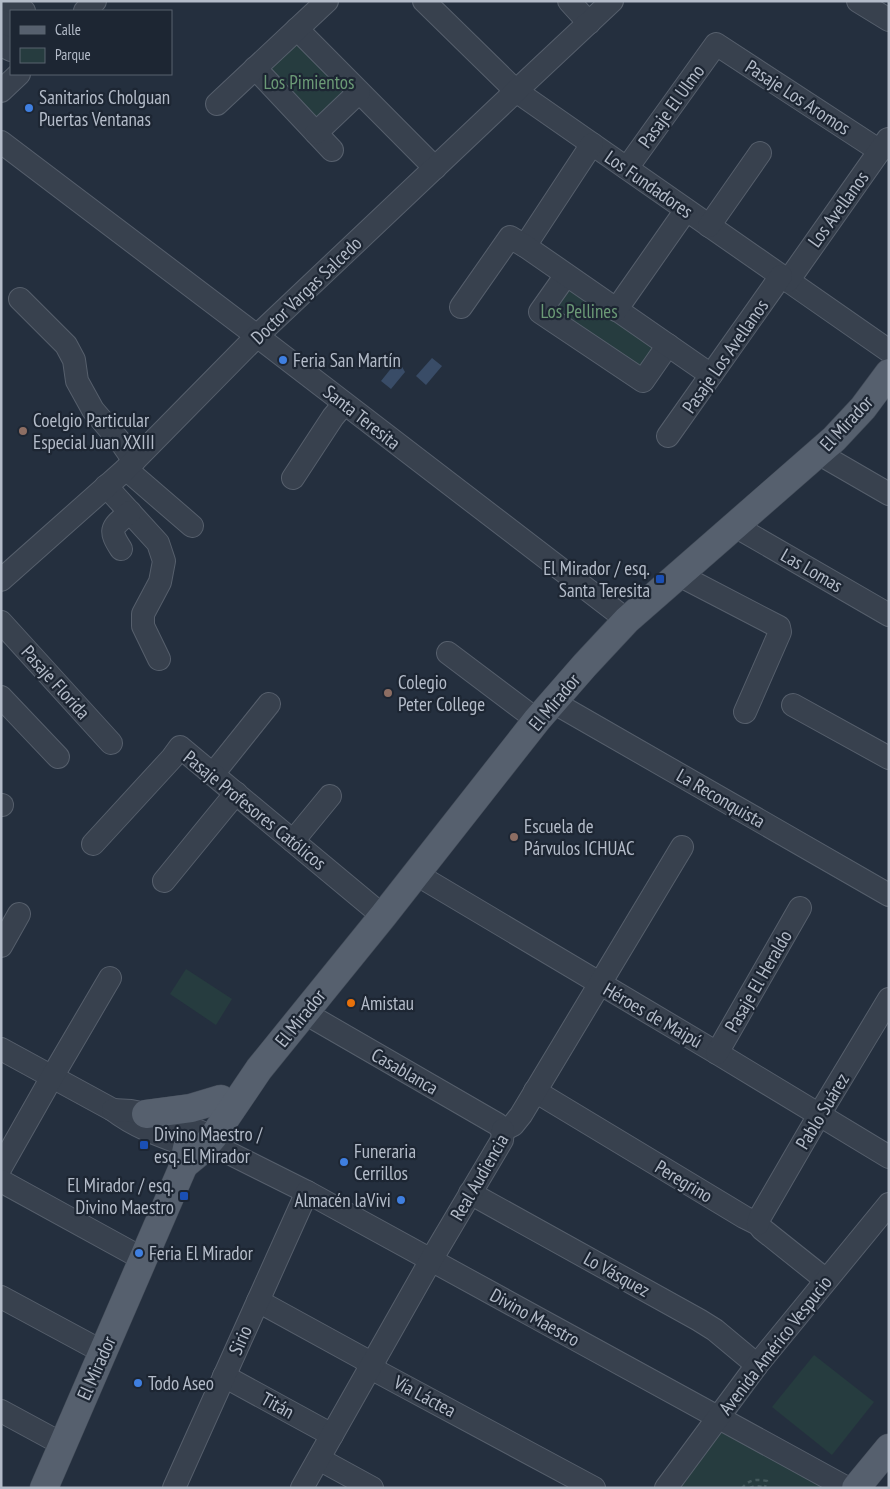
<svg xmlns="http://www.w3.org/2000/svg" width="890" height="1489" viewBox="0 0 890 1489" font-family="'PT Sans Narrow',sans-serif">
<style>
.green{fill:#263c3f}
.water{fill:#394c67}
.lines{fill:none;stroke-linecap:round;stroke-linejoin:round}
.minor-casing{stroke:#565f6c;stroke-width:24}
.major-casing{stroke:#414a57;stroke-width:29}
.path{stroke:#44595c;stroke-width:2.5;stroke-dasharray:4 4;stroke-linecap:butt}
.minor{stroke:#38414e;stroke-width:22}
.major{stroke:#56606e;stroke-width:28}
.shop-dot{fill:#3f7fe0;stroke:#1d2633;stroke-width:2}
.education-dot{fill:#8d6e63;stroke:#1d2633;stroke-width:2}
.transit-dot{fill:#1a4fb4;stroke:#1d2633;stroke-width:2}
.food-dot{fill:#e8710a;stroke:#1d2633;stroke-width:2}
.labels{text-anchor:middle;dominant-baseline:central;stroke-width:4.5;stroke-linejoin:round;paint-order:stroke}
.park-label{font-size:19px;fill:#6b9a76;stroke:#1d2633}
.poi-label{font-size:19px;fill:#b4bcc9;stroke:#1d2633;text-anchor:start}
.street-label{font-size:19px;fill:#b4bcc9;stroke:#1d2633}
</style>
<rect width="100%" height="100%" fill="#242f3e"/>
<g class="green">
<polygon points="298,39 353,94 317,128 265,69"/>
<polygon points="566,276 666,345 643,380 542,311"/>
<polygon points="186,969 232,999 216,1025 170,994"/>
<polygon points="814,1355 874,1402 832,1455 772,1407"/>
<polygon points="723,1431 822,1484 819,1488 679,1488"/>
</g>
<g class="water">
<polygon points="432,358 442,366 426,385 416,376"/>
<polygon points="401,365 405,372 391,389 381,381 393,366"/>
</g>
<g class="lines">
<defs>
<g id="minor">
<polyline points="5,1 24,11"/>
<polyline points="424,1 516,91 889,351"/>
<polyline points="569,1 589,23"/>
<polyline points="858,1 889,20"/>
<polyline points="85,11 95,1"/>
<polyline points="1,21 11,27"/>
<polyline points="297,29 435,168"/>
<polyline points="1,45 11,50"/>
<polyline points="255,68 332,150"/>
<polyline points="1,91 19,74"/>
<polyline points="217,104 327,1"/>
<polyline points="316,133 359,92"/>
<polyline points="1,142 257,336 627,620"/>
<polyline points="627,168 716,44 880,151"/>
<polyline points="709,226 760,153"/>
<polyline points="525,246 592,144"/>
<polyline points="566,275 540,312 643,381 668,345"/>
<polyline points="788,281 888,139"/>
<polyline points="20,299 66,345 74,360 77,381 93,410 123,445 134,461"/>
<polyline points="461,307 510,237 525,246 711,375"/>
<polyline points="616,310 686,210"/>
<polyline points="668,436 781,276"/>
<polyline points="818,453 889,494"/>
<polyline points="126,469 192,526"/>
<polyline points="293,478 333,417 344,404"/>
<polyline points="106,486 158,543 164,561 160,582 143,614 143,626 159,659"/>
<polyline points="735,526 889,615"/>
<path d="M121 549C107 528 113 527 130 512"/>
<polyline points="679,575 779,627 780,632 745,712"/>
<polyline points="1,580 126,469 257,336 516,91 612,1"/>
<polyline points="1,622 111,743"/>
<polyline points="448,653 537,720"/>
<polyline points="1,697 58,757"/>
<polyline points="553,702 889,895"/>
<polyline points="793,705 889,758"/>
<polyline points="213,774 269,704"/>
<polyline points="1,805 2,805"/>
<polyline points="293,841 330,796"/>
<polyline points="93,844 172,758 180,747 383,916"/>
<polyline points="416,874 717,1053 889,1157"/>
<polyline points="164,881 236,793"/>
<polyline points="1,946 19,914"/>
<polyline points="305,1013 497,1124 503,1130"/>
<path d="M1 1049 113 1110C139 1130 170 1139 201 1151H205"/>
<polyline points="717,1053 800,908"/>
<polyline points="535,1091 744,1217 758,1224 762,1229 826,1280"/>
<polyline points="113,1110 131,1111 146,1114 196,1130 213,1137 221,1149 307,1192 847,1488"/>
<polyline points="503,1130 513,1125 521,1115 682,847"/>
<polyline points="1,1167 52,1077 110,978"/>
<polyline points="1,1181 143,1259"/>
<polyline points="470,1193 699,1320 715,1330 757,1365"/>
<polyline points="758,1224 760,1217 819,1115 889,999"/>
<polyline points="1,1297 103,1352"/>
<polyline points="258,1301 362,1358 380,1373 594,1488"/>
<polyline points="224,1376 332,1435"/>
<polyline points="1,1411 62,1444"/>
<polyline points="319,1459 372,1488"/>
<polyline points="174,1488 307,1192"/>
<polyline points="302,1488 431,1260 502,1140 503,1130"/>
<polyline points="666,1488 757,1365 889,1204"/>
</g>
<g id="major">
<polyline points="146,1114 191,1108 221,1099"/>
<polyline points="184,1165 201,1151 213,1137 259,1069 383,916 537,720 585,665 627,620 834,439 863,408 889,373"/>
<polyline points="44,1488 183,1167 187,1148"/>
<polyline points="856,1488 889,1448"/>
</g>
</defs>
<use href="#minor" class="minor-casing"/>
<use href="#major" class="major-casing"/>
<g class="path">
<path d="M742 1488C750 1479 756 1479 767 1481L765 1487"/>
<polyline points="750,1488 755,1486 764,1487"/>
</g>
<use href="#minor" class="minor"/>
<use href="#major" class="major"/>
</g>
<g class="shop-dot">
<circle cx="29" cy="108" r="5"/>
<circle cx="283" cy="360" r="5"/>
<circle cx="344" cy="1162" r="5"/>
<circle cx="401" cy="1200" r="5"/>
<circle cx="139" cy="1253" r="5"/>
<circle cx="138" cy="1383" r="5"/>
</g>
<g class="education-dot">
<circle cx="23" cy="431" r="5"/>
<circle cx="388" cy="693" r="5"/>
<circle cx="514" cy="837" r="5"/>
</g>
<g class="transit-dot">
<rect x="655" y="574" width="10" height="10" rx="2.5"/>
<rect x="139" y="1140" width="10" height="10" rx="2.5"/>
<rect x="179" y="1191" width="10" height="10" rx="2.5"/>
</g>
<circle class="food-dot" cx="351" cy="1003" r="5"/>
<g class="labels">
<g class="park-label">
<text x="309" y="82">Los Pimientos</text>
<text x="579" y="311">Los Pellines</text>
</g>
<g class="poi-label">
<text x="39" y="97">Sanitarios Cholguan<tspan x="39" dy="22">Puertas Ventanas</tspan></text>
<text x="293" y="360">Feria San Martín</text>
<text x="33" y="420">Coelgio Particular<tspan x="33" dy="22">Especial Juan XXIII</tspan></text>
<text x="650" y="568" text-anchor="end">El Mirador / esq.<tspan x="650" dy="22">Santa Teresita</tspan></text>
<text x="398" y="682">Colegio<tspan x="398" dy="22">Peter College</tspan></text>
<text x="524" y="826">Escuela de<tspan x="524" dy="22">Párvulos ICHUAC</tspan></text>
<text x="361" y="1003">Amistau</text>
<text x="154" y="1134">Divino Maestro /<tspan x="154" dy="22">esq. El Mirador</tspan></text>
<text x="354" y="1151">Funeraria<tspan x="354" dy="22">Cerrillos</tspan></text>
<text x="174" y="1185" text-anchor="end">El Mirador / esq.<tspan x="174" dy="22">Divino Maestro</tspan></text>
<text x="391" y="1200" text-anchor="end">Almacén laVivi</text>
<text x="149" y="1253">Feria El Mirador</text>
<text x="148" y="1383">Todo Aseo</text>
</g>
<g class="street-label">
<text transform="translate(798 97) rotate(33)">Pasaje Los Aromos</text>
<text transform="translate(671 106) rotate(-54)">Pasaje El Ulmo</text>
<text transform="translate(649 184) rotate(35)">Los Fundadores</text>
<text transform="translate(838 209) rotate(-54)">Los Avellanos</text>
<text transform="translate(306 290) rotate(-44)">Doctor Vargas Salcedo</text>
<text transform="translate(725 356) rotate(-55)">Pasaje Los Avellanos</text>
<text transform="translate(362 417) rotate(38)">Santa Teresita</text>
<text transform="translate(846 423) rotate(-47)">El Mirador</text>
<text transform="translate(812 570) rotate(30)">Las Lomas</text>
<text transform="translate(56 682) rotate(48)">Pasaje Florida</text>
<text transform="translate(554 702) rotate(-50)">El Mirador</text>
<text transform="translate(721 798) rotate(30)">La Reconquista</text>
<text transform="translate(255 810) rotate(39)">Pasaje Profesores Católicos</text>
<text transform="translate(758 981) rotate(-60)">Pasaje El Heraldo</text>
<text transform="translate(653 1015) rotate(30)">Héroes de Maipú</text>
<text transform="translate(300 1018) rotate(-51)">El Mirador</text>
<text transform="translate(405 1071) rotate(30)">Casablanca</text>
<text transform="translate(822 1111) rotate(-59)">Pablo Suárez</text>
<text transform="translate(479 1177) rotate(-60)">Real Audiencia</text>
<text transform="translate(684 1181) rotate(31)">Peregrino</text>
<text transform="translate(617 1274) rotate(29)">Lo Vásquez</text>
<text transform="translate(535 1317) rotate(29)">Divino Maestro</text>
<text transform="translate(240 1340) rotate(-66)">Sirio</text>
<text transform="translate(775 1345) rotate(-52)">Avenida Américo Vespucio</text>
<text transform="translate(96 1368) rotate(-66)">El Mirador</text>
<text transform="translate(425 1396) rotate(28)">Vía Láctea</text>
<text transform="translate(278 1405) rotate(29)">Titán</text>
</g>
</g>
<rect width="890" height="1489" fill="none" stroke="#b4bcc9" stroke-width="5"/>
<rect x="10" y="10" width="162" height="65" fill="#1d2633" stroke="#59626f"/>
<rect x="20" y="26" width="25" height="8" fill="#56606e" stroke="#59626f"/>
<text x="55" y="35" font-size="15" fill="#b4bcc9">Calle</text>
<rect x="20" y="48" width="25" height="15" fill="#263c3f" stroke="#59626f"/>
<text x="55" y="60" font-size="15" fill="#b4bcc9">Parque</text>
</svg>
